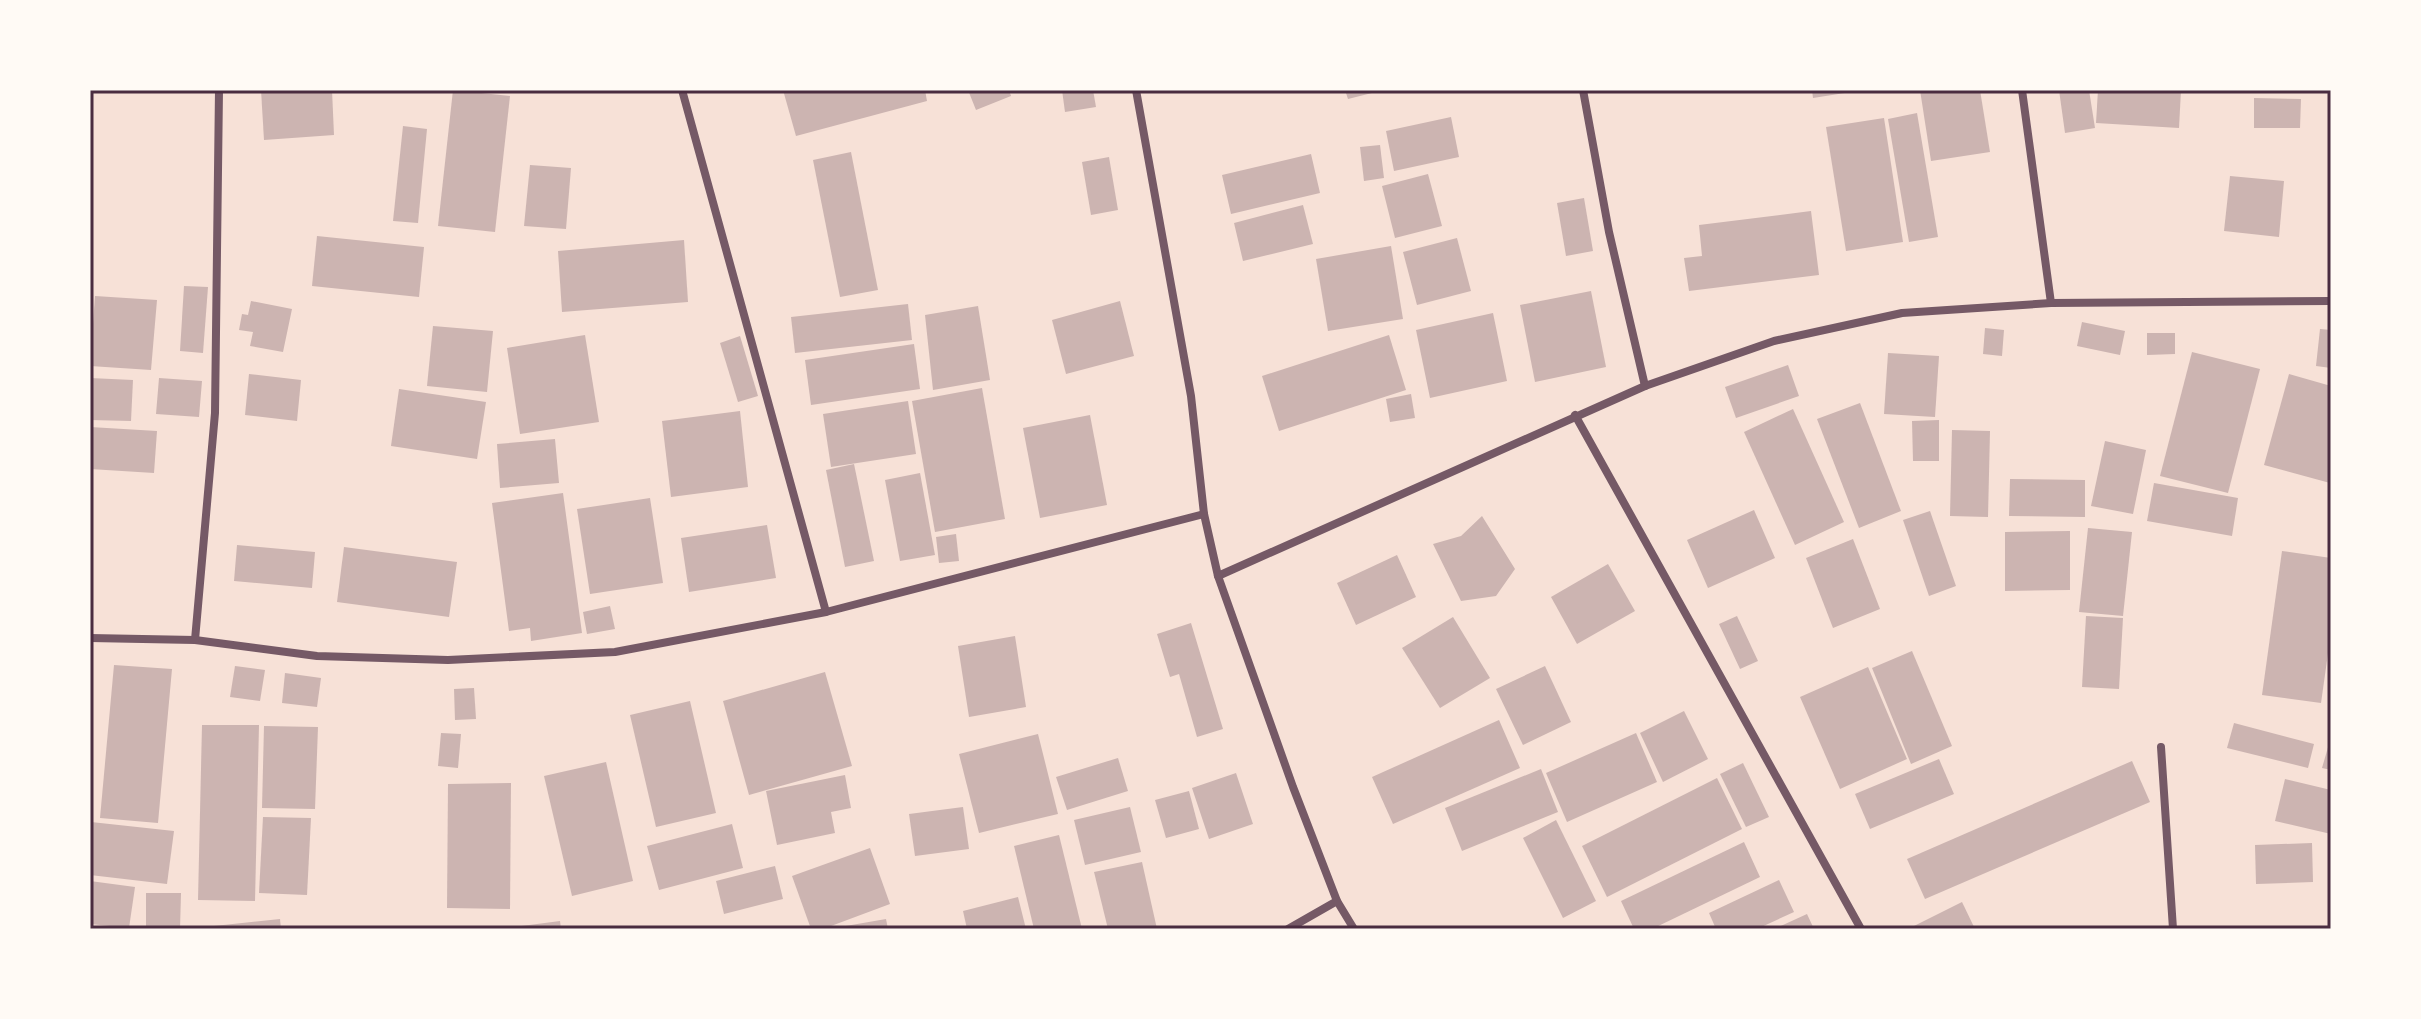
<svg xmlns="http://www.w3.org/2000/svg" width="2421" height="1019" viewBox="0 0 2421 1019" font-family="Montserrat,sans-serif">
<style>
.building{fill:#ccb4b1}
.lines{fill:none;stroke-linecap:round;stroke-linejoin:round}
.minor{stroke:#755966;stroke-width:8}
.neatline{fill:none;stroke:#4a2c40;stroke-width:3}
</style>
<rect width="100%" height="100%" fill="#f7e1d7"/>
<g class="building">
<polygon points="261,90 332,90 334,135 264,140"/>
<polygon points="453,90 510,96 495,232 438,226"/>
<polygon points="783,90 925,90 927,101 796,136"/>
<polygon points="968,90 1009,90 1011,96 976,110"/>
<polygon points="1062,90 1093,90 1096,107 1065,112"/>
<polygon points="1345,90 1371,90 1372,93 1348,99"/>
<polygon points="1812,90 1851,90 1851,92 1813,98"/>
<polygon points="1920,90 1980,90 1990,152 1931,161"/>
<polygon points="2059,90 2089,90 2095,128 2065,133"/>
<polygon points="2098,90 2181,90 2179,128 2096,123"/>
<polygon points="2254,98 2301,99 2300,128 2254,128"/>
<polygon points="1917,113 1938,237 1909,242 1888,119"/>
<polygon points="1451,117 1459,157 1394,171 1386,131"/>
<polygon points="1884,118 1903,242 1846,251 1826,127"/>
<polygon points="403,126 427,129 418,223 393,221"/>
<polygon points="1380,145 1384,178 1364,181 1360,147"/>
<polygon points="851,152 878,290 840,297 813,160"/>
<polygon points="1311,154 1320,193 1231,214 1222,175"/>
<polygon points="1109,157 1118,210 1091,215 1082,162"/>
<polygon points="530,165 571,168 566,229 524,226"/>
<polygon points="1428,174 1442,226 1395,238 1382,186"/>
<polygon points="2230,176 2284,181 2279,237 2224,231"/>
<polygon points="1584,198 1593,251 1566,256 1557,203"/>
<polygon points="1303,205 1313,244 1243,261 1234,223"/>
<polygon points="1811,211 1819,275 1689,291 1684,258 1702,256 1699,225"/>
<polygon points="317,236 424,247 419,297 312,286"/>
<polygon points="1457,238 1471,291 1417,305 1403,252"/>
<polygon points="684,240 688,302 562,312 558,251"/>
<polygon points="1391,246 1403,319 1328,331 1316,259"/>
<polygon points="184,286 208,287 203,353 180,351"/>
<polygon points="1591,291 1606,367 1535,382 1520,305"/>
<polygon points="95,296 157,300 151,370 90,366"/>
<polygon points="251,301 292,309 283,352 250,346 253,332 239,330 242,314 248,315"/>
<polygon points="1120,301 1134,356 1066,374 1052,320"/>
<polygon points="908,304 912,340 795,353 791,317"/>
<polygon points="978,306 990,380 933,390 925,315"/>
<polygon points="1493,313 1507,381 1430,398 1416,330"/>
<polygon points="2082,322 2125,331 2120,355 2077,346"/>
<polygon points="433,326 493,331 487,392 427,386"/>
<polygon points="1985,328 2004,330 2002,356 1983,354"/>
<polygon points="2320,329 2331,330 2331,368 2316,366"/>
<polygon points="2147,333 2175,333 2175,354 2147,355"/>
<polygon points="585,335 599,422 520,434 507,348"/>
<polygon points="1389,335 1406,390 1279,431 1262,376"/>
<polygon points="740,336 758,396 738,402 720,343"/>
<polygon points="914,344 920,389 811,405 805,360"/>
<polygon points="2192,352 2260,369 2228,493 2160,476"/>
<polygon points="1888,353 1939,356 1935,417 1884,414"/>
<polygon points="1788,365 1799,396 1736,418 1725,387"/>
<polygon points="249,374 301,380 297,421 245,415"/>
<polygon points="2289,374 2331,386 2330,483 2264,465"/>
<polygon points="90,378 133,380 131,421 90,420"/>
<polygon points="159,378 202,381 199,417 156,414"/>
<polygon points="982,388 1005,519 935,532 912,401"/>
<polygon points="399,389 486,402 477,459 391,446"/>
<polygon points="1411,394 1415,418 1390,422 1386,399"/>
<polygon points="908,401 916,454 831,467 823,414"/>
<polygon points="1860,403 1901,511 1859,528 1817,419"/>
<polygon points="1793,409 1844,522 1795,545 1744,432"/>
<polygon points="740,411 748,487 671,497 662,421"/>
<polygon points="1090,415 1107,505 1040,518 1023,428"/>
<polygon points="1939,420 1939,461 1913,461 1912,421"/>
<polygon points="90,427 157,431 154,473 90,469"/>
<polygon points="1952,430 1990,431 1988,517 1950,516"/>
<polygon points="555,439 559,483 500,488 497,444"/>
<polygon points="2105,441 2146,450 2133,514 2091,506"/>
<polygon points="854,464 874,561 845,567 826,470"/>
<polygon points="920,473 935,555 900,561 885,480"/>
<polygon points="2010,479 2085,480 2085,517 2009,516"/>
<polygon points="2154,483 2238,498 2232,536 2147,521"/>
<polygon points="563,493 582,633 531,641 530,628 509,631 492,503"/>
<polygon points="650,498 663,583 590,594 577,509"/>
<polygon points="1754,510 1775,558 1708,588 1687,540"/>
<polygon points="1930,511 1956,586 1929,596 1903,520"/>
<polygon points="1482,516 1515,569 1496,596 1461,601 1433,544 1461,536"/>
<polygon points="767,525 776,578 689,592 681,538"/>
<polygon points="2088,528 2132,532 2123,616 2079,612"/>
<polygon points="2070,531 2070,590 2005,591 2005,532"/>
<polygon points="956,534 959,561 939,563 936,537"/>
<polygon points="1853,539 1880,609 1833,628 1806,558"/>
<polygon points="237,545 315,552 312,588 234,581"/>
<polygon points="344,547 457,562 449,617 337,602"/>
<polygon points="2282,551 2331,558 2331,632 2321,703 2262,695"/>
<polygon points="1397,555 1416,597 1356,625 1337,583"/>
<polygon points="1608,564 1635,611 1577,644 1551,597"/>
<polygon points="610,606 615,629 587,634 583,612"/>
<polygon points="1737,616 1758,661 1740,669 1719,624"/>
<polygon points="2086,616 2123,618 2119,689 2082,687"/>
<polygon points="1453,617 1490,678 1440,708 1402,648"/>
<polygon points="1191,623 1223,729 1197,737 1179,674 1170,677 1157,634"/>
<polygon points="1015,636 1026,707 969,717 958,646"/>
<polygon points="1912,651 1952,746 1911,764 1872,668"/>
<polygon points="114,665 172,669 158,823 100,818"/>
<polygon points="235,666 265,670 260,701 230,697"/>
<polygon points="1545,666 1571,722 1523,745 1496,689"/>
<polygon points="1868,667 1907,759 1840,789 1800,697"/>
<polygon points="825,672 852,766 749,795 723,701"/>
<polygon points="285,673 321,678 317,707 282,703"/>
<polygon points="474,688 476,719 455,720 454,689"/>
<polygon points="690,701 716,813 656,827 630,715"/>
<polygon points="1684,711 1708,759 1663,782 1640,733"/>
<polygon points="1499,720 1520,768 1393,824 1372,777"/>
<polygon points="2234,723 2314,744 2308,768 2227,748"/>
<polygon points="202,725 259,725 255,901 198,900"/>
<polygon points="264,726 318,727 315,809 262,808"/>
<polygon points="441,733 461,734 458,768 438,766"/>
<polygon points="1636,733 1657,782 1567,822 1546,773"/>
<polygon points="1038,734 1058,814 979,833 959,754"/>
<polygon points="2331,737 2331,770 2322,768"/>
<polygon points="1118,758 1128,791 1067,810 1056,777"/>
<polygon points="1939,759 1954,794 1870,829 1855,794"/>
<polygon points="2132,761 2150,802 1925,899 1907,859"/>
<polygon points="606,762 633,881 572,896 544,776"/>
<polygon points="1743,763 1769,817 1746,827 1720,774"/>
<polygon points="1541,769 1558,812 1462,851 1445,808"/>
<polygon points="1236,773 1253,824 1209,839 1192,788"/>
<polygon points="845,775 851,808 831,812 835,833 777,845 766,791"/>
<polygon points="1717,778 1742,829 1607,897 1582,846"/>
<polygon points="2285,779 2331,790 2331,834 2275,821"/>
<polygon points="511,783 510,909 447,908 448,784"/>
<polygon points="1189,791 1199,829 1166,838 1155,800"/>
<polygon points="963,807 969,849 915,856 909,814"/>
<polygon points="1130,807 1141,852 1085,865 1074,820"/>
<polygon points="263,817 311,818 307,895 259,893"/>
<polygon points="1556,820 1596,901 1563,918 1523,838"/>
<polygon points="91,822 174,831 167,884 90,875"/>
<polygon points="732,824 743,868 659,890 647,846"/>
<polygon points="1059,835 1082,929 1034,929 1014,846"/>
<polygon points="1744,842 1760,877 1652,929 1634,929 1621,901"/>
<polygon points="2312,843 2313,882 2256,884 2255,845"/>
<polygon points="870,848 890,904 823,929 811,929 792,876"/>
<polygon points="1142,862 1157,929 1108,929 1094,872"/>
<polygon points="775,866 783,899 724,914 716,881"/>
<polygon points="1779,880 1794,912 1757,929 1716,929 1709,913"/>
<polygon points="90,881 135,887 129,928 90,924"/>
<polygon points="146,893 181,893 180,929 146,929"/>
<polygon points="1018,897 1026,929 967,929 963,911"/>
<polygon points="1962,902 1975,929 1915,929 1914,926"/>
<polygon points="1807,914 1814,929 1774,929"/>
<polygon points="280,919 281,929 214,929 214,926"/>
<polygon points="886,919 888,929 840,929 840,927"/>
<polygon points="560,921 561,929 514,929 514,927"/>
</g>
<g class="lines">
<g class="minor">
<polyline points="682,90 826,612"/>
<polyline points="1136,90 1191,396 1204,514 1218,576 1293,787 1337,901 1354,929"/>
<polyline points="1583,90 1609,232 1645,386"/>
<polyline points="2022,90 2051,303"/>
<polyline points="1575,415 1861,929"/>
<polyline points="1218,576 1645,386 1774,341 1902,313 2051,303 2331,301"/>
<polyline points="90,638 195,640 317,656 448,660 615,652 826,612 1204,514"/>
<polyline points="195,640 215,413 219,90"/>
<polyline points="2161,747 2173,929"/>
<polyline points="1288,929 1337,901"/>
</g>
</g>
<rect width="2421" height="1019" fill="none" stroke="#fffaf5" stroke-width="184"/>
<rect x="92" y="92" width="2237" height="835" class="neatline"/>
</svg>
